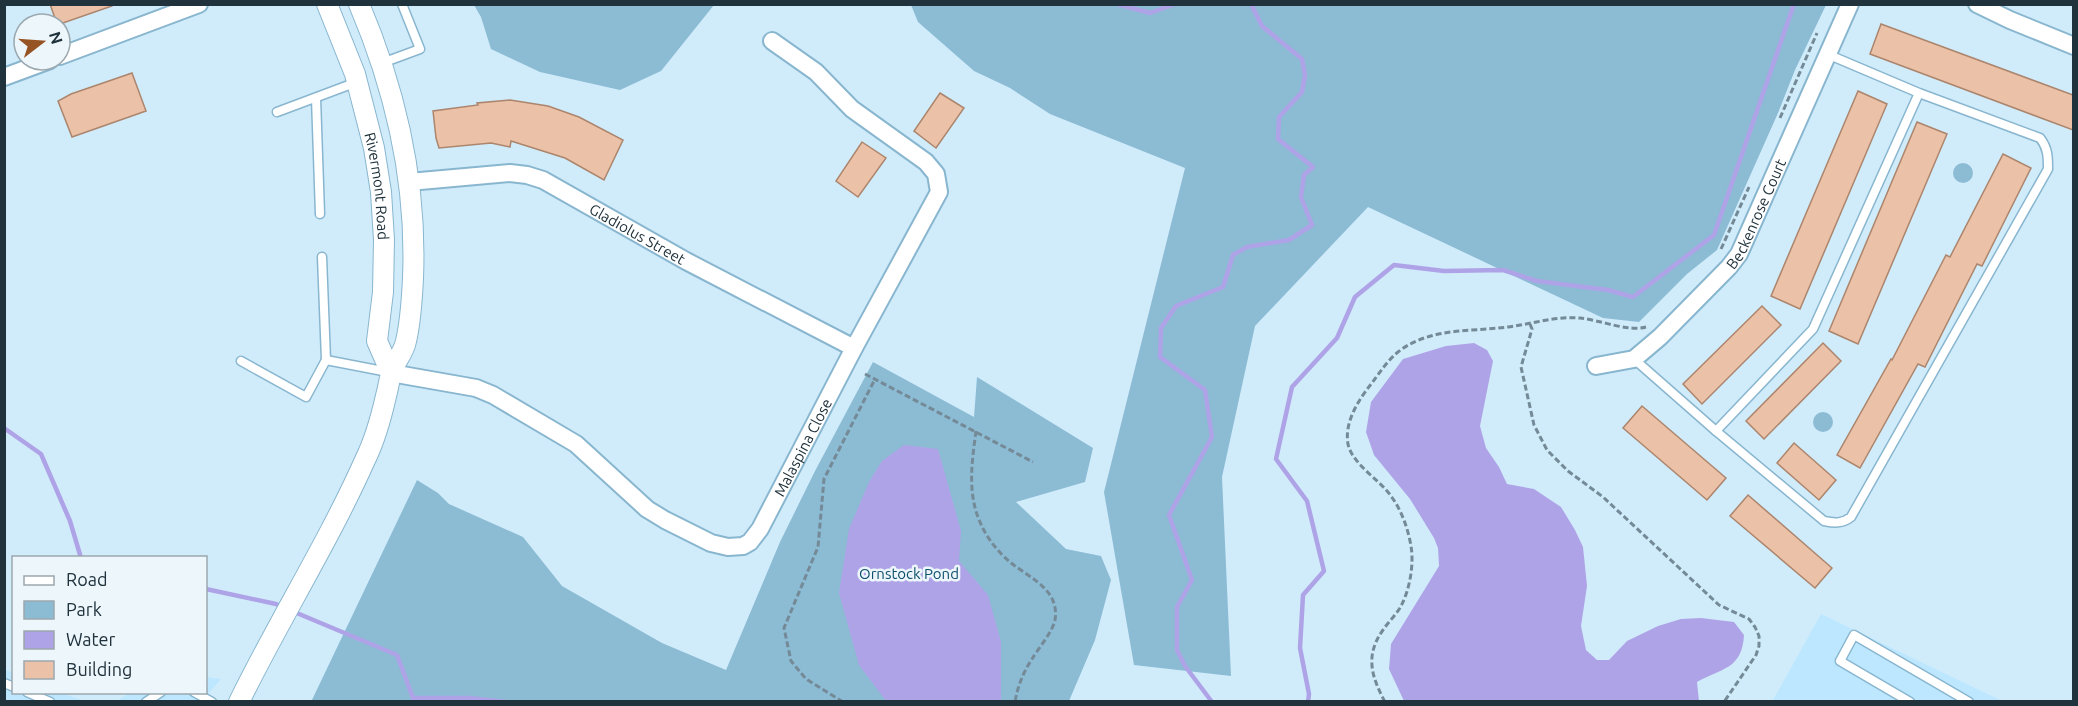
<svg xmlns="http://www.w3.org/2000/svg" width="2078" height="706" viewBox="0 0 2078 706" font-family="Ubuntu,sans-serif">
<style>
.built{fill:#bce7ff}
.green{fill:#8cbbd4}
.water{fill:#afa3e7}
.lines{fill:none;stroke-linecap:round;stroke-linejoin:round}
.stream{stroke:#afa3e7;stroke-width:4.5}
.building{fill:#ebc1a7;stroke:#ac856d;stroke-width:1.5}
.service-casing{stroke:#89b6cf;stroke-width:11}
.minor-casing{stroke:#89b6cf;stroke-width:20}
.tertiary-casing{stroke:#89b6cf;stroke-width:22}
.path{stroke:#748a97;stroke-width:3;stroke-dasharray:6 3;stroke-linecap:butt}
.service{stroke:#fff;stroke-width:8}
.minor{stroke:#fff;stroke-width:16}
.tertiary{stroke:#fff;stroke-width:20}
.labels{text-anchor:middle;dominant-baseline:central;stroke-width:5;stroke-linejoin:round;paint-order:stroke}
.street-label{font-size:15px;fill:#20323c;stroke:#edf6fb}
.park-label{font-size:15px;fill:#0e506c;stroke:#edf6fb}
</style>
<rect width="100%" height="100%" fill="#d0ecfb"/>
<g class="built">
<polygon points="1821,614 2002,701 1772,702"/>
<polygon points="4,669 13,673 14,692 62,693 84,701 5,701"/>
<polygon points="206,677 221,679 202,701 115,702 130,693 206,692"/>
</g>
<g class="green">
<polygon points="474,5 714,5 661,71 620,90 540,72 491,49 481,17"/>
<polygon points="911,5 1826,5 1795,70 1778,113 1717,250 1687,274 1639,322 1603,318 1368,207 1255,326 1222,477 1231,676 1134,665 1104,492 1185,168 1050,114 1010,88 974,71 918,22"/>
<circle cx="1963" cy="173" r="10"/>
<polygon points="873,362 974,417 977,377 1093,448 1085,482 1016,502 1066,549 1101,556 1111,580 1095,640 1069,701 311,702 417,480 438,493 449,504 523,537 562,586 662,643 726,670 780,542 815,471"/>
<circle cx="1823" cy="422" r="10"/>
</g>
<g class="water">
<path d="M1474 343 1487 350 1493 361 1480 426 1486 448 1499 467 1507 484 1534 489 1561 507 1575 530 1583 547 1587 586 1581 626 1586 650 1597 660H1609L1627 641 1658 626 1681 619 1701 618 1734 622 1744 635C1742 670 1721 668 1697 682L1699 701H1404L1389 669 1391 644 1439 566 1438 548 1434 538 1410 499 1374 455 1366 432 1371 402 1403 359 1446 346Z"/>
<polygon points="904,445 938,449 961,531 959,561 988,595 1001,642 1001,701 886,701 859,665 839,593 849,529 869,482 882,461"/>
</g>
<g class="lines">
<g class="stream">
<polyline points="1117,4 1150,13 1175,4"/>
<polyline points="4,428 41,454 70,521 81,558"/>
<polyline points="206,589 276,604 284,608"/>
<polyline points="292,611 397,655 413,698 469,698 506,702"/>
<polyline points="1212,702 1185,666 1177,650 1177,607 1192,580 1169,515 1212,437 1205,390 1160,357 1161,328 1176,306 1223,287 1233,255 1247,247 1289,240 1312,225 1301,197 1304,175 1313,167 1278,139 1279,117 1302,92 1305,75 1302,59 1262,26 1251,4"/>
<polyline points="1308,702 1309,694 1300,648 1303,595 1324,571 1307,501 1276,459 1292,387 1337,338 1355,297 1394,265 1444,271 1503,270 1537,281 1608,290 1633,297 1714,235 1794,4"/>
</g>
</g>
<g class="building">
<polygon points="50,4 112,4 112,6 60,24 57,24"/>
<polygon points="1881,24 2073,95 2073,130 1870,54"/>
<polygon points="132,73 146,111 72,137 58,101 71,94"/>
<polygon points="1858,91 1887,104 1800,309 1771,296"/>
<polygon points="940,93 964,108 936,148 914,131"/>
<polygon points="510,100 548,106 579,117 623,140 604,180 565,158 511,141 510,147 491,143 439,148 436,138 433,111 478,105 477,103"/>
<polygon points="1917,122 1947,134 1858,344 1829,331"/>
<polygon points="862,142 886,158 858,197 836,181"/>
<polygon points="2003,154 2031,168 1982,266 1977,264 1925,367 1918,364 1860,468 1837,455 1891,359 1892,360 1946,255 1950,257"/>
<polygon points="1762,306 1781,325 1702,404 1683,384"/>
<polygon points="1823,343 1841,361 1764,439 1746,421"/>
<polygon points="1642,406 1726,478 1707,500 1623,428"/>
<polygon points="1794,443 1836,480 1819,500 1777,463"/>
<polygon points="1748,495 1832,568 1815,588 1730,516"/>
</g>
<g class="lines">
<defs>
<g id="service">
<path d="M1827 54 1919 93 2040 138C2048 148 2048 157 2048 169L1851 517C1842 524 1834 523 1824 521L1716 431 1813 329 1919 93"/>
<polyline points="382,63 420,49 402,4"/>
<polyline points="316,98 320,214"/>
<polyline points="277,112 357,82"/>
<polyline points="322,257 326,360"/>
<polyline points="1634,359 1716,431"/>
<polyline points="241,361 306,397 326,360 388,372"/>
<polyline points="4,683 14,687"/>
<polyline points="27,692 50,702"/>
<polyline points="194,692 212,702"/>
<polyline points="146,702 161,692"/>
<polyline points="1910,702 1840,661 1854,635 1969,702"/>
</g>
<g id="minor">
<polyline points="1977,4 2010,20 2074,46"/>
<polyline points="60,56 199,4"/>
<polyline points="4,77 50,60"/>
<path id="s1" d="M409 182 510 173 527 175 543 180 686 261 854 348"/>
<path id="s2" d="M1596 366 1634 359 1660 337 1729 267 1739 254 1850 4"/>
<path id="s3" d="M391 373 476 388 493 395 576 444 647 509 665 520 711 543 728 547 743 546 750 542 760 529 854 348 939 192 936 174 926 162 852 109 816 72 772 41"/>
</g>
<g id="tertiary">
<path id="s4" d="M327 4 355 74 374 148 381 192 384 240 383 292 377 341 391 373"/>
<path d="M239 702C279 620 328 543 365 460 375 440 381 418 386 396 388 389 389 381 391 374 394 362 404 353 406 341 411 320 412 299 413 278 417 183 396 91 359 4"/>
</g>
</defs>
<use href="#service" class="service-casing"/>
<use href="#minor" class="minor-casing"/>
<use href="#tertiary" class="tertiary-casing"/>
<g class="path">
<polyline points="1780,118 1817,33"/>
<polyline points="1721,249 1749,187"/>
<polyline points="1530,324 1532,329 1521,367 1534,425 1547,450 1568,471 1603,497 1719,605 1749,619 1755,627 1759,636 1759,646 1756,655 1724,702"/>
<polyline points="865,374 1033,462"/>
<path d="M976 431C972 461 967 493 980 522 986 537 998 552 1010 562 1029 578 1060 589 1055 620 1053 631 1038 649 1032 659 1023 673 1018 685 1015 702"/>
<polyline points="843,702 806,679 791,661 784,628 818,547 824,479 875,379"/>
<path d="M1385 702C1371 676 1365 655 1383 630 1389 621 1398 613 1402 604 1410 588 1414 564 1411 546 1408 529 1402 511 1391 496 1380 480 1352 464 1348 444 1344 422 1359 399 1372 383 1380 372 1388 360 1398 352 1430 327 1471 332 1508 327 1532 324 1555 316 1580 318 1600 320 1628 332 1646 327"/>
</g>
<use href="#service" class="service"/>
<use href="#minor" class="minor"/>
<use href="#tertiary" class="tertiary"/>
</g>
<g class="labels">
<g class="street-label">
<text stroke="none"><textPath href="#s4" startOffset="190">Rivermont Road</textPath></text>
<text stroke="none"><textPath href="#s2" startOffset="231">Beckenrose Court</textPath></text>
<text stroke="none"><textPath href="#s1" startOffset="244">Gladiolus Street</textPath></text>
<text stroke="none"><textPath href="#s3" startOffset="519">Malaspina Close</textPath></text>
</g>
<g class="park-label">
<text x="909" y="573">Ornstock Pond</text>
</g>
</g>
<rect width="2078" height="706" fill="none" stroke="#20323c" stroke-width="12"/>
<rect x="12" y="556" width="195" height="138" fill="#edf6fb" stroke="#9ba8af" stroke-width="1.5"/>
<rect x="24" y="576" width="30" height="9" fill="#ffffff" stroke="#9ba8af" stroke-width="1.5"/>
<text x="66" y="586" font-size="18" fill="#20323c">Road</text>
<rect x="24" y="601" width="30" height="18" fill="#8cbbd4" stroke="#9ba8af" stroke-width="1.5"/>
<text x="66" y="616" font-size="18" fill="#20323c">Park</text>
<rect x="24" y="631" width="30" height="18" fill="#afa3e7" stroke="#9ba8af" stroke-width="1.5"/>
<text x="66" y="646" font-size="18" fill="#20323c">Water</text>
<rect x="24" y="661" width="30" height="18" fill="#ebc1a7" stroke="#9ba8af" stroke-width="1.5"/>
<text x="66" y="676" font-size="18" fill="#20323c">Building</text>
<g transform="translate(42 42) rotate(73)"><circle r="28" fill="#edf6fb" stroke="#9ba8af" stroke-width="1.5"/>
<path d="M0-4.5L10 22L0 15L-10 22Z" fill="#965324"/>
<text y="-9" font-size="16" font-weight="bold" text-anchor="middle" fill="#20323c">N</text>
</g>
</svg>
